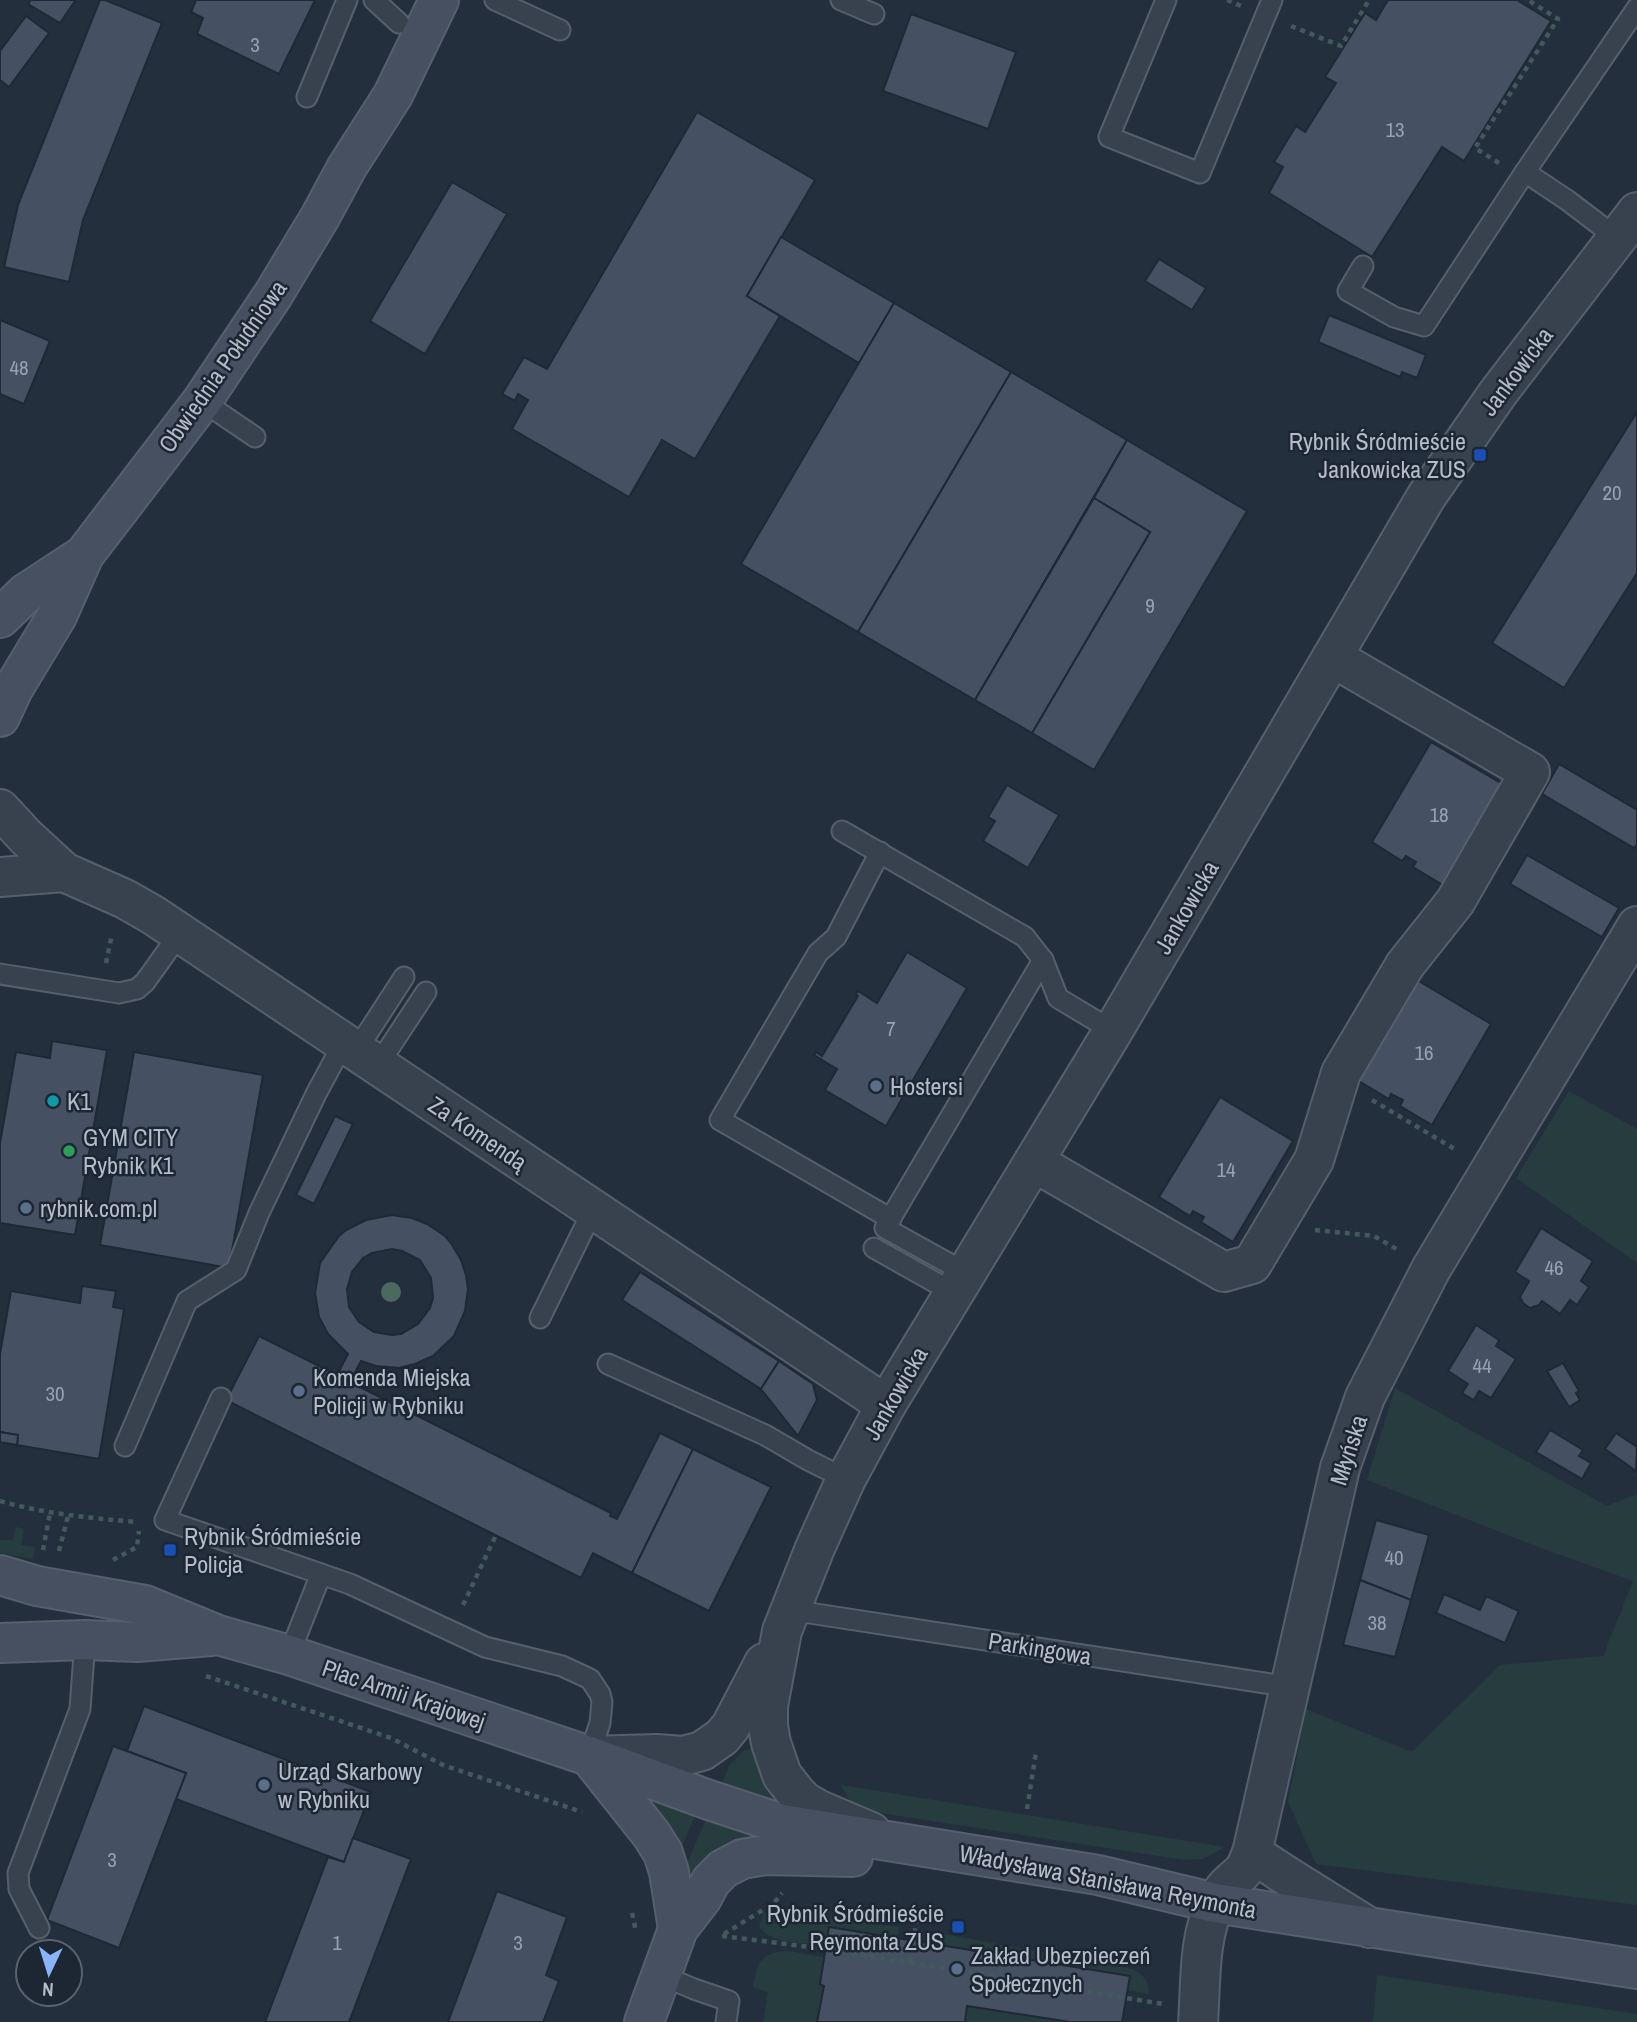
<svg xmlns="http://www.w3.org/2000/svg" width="1637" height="2022" viewBox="0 0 1637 2022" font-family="'Archivo Narrow',sans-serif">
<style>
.green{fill:#263c3f}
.building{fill:#455162;stroke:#1f2835;stroke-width:2;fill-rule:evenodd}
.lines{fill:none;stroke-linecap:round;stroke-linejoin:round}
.lane-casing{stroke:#565f6c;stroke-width:23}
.street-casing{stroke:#565f6c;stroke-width:42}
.secondary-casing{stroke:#565f6c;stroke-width:42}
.path{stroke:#44595c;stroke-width:4.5;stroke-dasharray:5 5;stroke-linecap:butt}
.lane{stroke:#38414e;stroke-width:19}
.street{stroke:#38414e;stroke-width:38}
.secondary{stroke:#465061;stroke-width:38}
.tree{fill:#4b6a5d}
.transit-dot{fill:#1a4fb4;stroke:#1d2633;stroke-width:2.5}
.service-dot{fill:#5c6f8a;stroke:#1d2633;stroke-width:2.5}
.culture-dot{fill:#0f9aa8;stroke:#1d2633;stroke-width:2.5}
.leisure-dot{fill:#2e9e5b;stroke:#1d2633;stroke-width:2.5}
.labels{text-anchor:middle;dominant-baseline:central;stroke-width:5;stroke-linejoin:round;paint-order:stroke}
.number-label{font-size:21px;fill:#98a1af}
.street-label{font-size:24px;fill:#b4bcc9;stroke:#1d2633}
.poi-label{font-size:24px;fill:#b4bcc9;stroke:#1d2633;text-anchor:start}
</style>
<rect width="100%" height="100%" fill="#242f3e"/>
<g class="green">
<polygon points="1569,1091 1637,1129 1637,1263 1516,1178"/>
<polygon points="1395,1388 1607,1506 1637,1494 1637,1905 1316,1864 1288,1802 1306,1709 1412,1752 1500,1665 1603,1656 1633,1581 1541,1548 1367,1480"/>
<polygon points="16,1527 24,1529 21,1545 35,1547 33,1559 0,1553 0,1540 13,1540"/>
<polygon points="751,1749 754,1751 788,1806 720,1788 729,1766 744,1750"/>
<polygon points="841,1785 1225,1847 1203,1859 1185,1860 854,1809"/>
<polygon points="644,1796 698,1809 679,1853"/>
<polygon points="709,1812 779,1837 690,1883 684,1871"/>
<path d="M770 1911 899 1927 898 1938C871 1941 770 1955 759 1925L764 1914Z"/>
<path d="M929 1931 1132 1969C1144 1975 1149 1981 1149 1994L1128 1990 1130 1976 928 1943Z"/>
<path d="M788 1951 824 1957V1986L817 2022H763L768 1992 753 1987C757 1963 761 1952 788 1951Z"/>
<polygon points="1377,1975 1637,2014 1637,2022 1373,2022"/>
<polygon points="967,2006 1070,2022 965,2022"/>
</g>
<g class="building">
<polygon points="31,0 73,0 75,1 60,23 28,4"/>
<polygon points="100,0 105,0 162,23 83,220 69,282 4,267 18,205"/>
<polygon points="196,0 315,0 279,74 197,34 203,18 191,12"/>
<polygon points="1388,0 1517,0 1551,21 1464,161 1442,147 1372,257 1269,193 1283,167 1274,162 1296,126 1305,132 1336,83 1325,77 1365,13 1376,20"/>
<polygon points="911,14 1016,52 988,129 883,91"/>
<polygon points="26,16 49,33 9,87 0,80 0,51"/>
<polygon points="697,112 815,180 747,296 780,316 695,459 662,440 629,497 512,429 528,400 518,394 515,401 502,394 524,357 547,369"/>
<polygon points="452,182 507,214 425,354 370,321"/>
<polygon points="781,237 894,303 859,363 747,296"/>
<polygon points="1159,259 1206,288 1192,310 1145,281"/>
<polygon points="894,303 1011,372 858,632 741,564"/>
<polygon points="1329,315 1426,355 1417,378 1402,372 1400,377 1318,342"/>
<polygon points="0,320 50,341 24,404 0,394"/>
<polygon points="1011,372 1127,440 975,700 858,632"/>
<polygon points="1637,412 1637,573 1564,688 1492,643"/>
<polygon points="1127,440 1247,511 1094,770 1032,733 1150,532 1094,498"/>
<polygon points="1094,498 1150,532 1032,733 975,700"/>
<polygon points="1431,742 1506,786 1446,887 1413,867 1416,862 1406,856 1402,861 1372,842"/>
<polygon points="1559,764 1637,810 1637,844 1634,848 1542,794"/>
<polygon points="1007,785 1059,815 1028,868 983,841 995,821 988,817"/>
<polygon points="1527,855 1619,908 1602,937 1510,884"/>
<polygon points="907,952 967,988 886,1126 825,1090 837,1069 814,1055 816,1052 822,1056 858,996 856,994 858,991 877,1003"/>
<polygon points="1417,980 1491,1024 1432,1125 1400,1106 1403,1100 1391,1094 1389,1099 1357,1080"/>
<polygon points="52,1041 107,1050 75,1235 0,1223 0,1143 16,1052 50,1058"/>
<polygon points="134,1052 263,1075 229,1268 100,1245"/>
<polygon points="1220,1097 1293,1141 1233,1242 1201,1222 1204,1217 1193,1211 1190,1216 1159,1197"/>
<polygon points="335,1116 353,1124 314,1204 296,1195"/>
<path d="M392 1215 412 1218 427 1224 445 1236 451 1243 461 1260 466 1275 468 1289 465 1311 454 1336 433 1356 415 1364 399 1368 376 1366 361 1361 350 1382 611 1513 610 1516 617 1519 660 1433 693 1449 632 1573 593 1553 581 1578 226 1400 259 1336 337 1375 348 1354 328 1334 319 1317 315 1293 320 1263 339 1236 346 1230 366 1220ZM392 1249 402 1251 420 1260 431 1278 433 1298 430 1308 418 1324 401 1334 392 1335 374 1332 359 1322 349 1307 347 1289 352 1272 363 1258 372 1253Z"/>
<polygon points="1541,1228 1593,1261 1581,1281 1589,1287 1577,1305 1570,1300 1560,1314 1542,1301 1539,1305 1530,1308 1523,1303 1520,1297 1529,1281 1515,1272"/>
<polygon points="640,1272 779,1361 761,1389 622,1300"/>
<polygon points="82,1286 116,1291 113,1307 124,1309 99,1459 17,1445 18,1435 0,1432 0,1354 11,1291 80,1303"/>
<polygon points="1476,1325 1499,1340 1496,1346 1516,1359 1491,1398 1479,1391 1474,1400 1462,1393 1468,1384 1448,1371"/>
<polygon points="779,1361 813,1384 817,1400 798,1436 761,1389"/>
<polygon points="1563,1363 1579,1391 1576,1393 1580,1400 1569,1407 1547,1371"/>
<polygon points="1550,1430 1583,1450 1579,1456 1591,1463 1582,1479 1536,1452"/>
<polygon points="0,1432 18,1435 17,1445 0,1442"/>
<polygon points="1616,1433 1637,1447 1636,1471 1605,1449"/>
<polygon points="693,1449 771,1487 709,1611 632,1573"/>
<polygon points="1376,1520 1429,1535 1411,1600 1360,1580"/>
<polygon points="1360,1580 1411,1600 1395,1657 1343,1645"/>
<polygon points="1444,1594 1480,1610 1486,1596 1519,1611 1505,1643 1436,1613"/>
<polygon points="144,1706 371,1792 344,1862 176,1799 186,1773 127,1751"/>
<polygon points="113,1746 186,1773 119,1948 47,1920"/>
<polygon points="353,1838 411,1859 349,2022 265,2022 328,1857 344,1862"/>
<polygon points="497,1891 567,1917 546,1975 559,1981 543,2022 448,2022"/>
<polygon points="829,1927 1130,1976 1122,2022 1070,2022 967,2006 965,2022 817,2022 824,1986 820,1984"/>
</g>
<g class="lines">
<defs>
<g id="lane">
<polyline points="374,0 399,23"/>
<polyline points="495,0 560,30"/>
<polyline points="841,0 874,14"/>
<polyline points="1166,0 1109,137 1200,173 1272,0"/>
<polyline points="307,97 347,0"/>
<polyline points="1525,172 1567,200 1617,238"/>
<polyline points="1363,266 1348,291 1394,317 1424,326 1525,172 1637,8"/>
<polyline points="202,401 255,437"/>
<polyline points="842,831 1025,937 1043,960 1058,998 1113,1031"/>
<polyline points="880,852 836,937 818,953 720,1120 891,1219"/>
<polyline points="0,974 119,993 137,989 145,982 180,933"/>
<polyline points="356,1051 404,977"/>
<polyline points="378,1065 426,992"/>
<polyline points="874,1248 954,1293"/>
<polyline points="966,1273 885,1228 1043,960"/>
<polyline points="540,1318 593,1210"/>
<polyline points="608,1364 765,1435 808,1460 846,1479"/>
<polyline points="221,1398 165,1520 350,1584 485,1647 562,1666 590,1679 600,1694 602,1702 600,1723 589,1756"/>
<polyline points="125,1446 187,1301 236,1270 259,1213 316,1094 344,1042"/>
<polyline points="790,1610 1291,1687"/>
<polyline points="289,1655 321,1574"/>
<polyline points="39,1928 19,1889 18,1873 80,1709 85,1640"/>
<polyline points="661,1975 694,1989 729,2001 726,2022"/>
</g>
<g id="street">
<polyline points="0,809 26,837 64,872 125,899 153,915 886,1405"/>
<polyline points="0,877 64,872"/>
<polyline points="1034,1162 1224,1272 1252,1264 1314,1160 1341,1073 1405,965 1455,902 1530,772 1332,657"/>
<polyline points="589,1756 657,1754 683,1756 702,1751 722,1737 731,1726 764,1663"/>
<polyline points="871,1832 817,1809 805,1802 796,1793 782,1775 771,1743 768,1726 768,1706 782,1631 815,1548 846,1479 886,1405 1113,1031 1426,497 1498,393 1637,212"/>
<path d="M1252 1853C1291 1880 1331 1903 1370 1928"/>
<path d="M1198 2022C1201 1982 1198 1936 1217 1900 1225 1885 1231 1883 1242 1872 1247 1867 1249 1859 1252 1853L1340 1468 1365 1397 1431 1269 1637 926"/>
</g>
<g id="secondary">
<polyline points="0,618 26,593 84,555"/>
<polyline points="0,717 13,689 57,616 84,555 202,401 273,295 320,217 347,167 393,95 439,0"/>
<polyline points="0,1575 37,1586 145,1605 218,1635 289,1655 589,1756 709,1800 782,1824 1098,1875 1215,1903 1637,1969"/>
<polyline points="0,1643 85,1640 137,1642 211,1636"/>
<polyline points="589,1756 651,1834 663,1853 669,1872 678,1929"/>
<polyline points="644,2022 678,1929 702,1898 711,1881 723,1869 742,1859 766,1855 853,1857"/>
</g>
</defs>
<use href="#lane" class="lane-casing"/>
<use href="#street" class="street-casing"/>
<use href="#secondary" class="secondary-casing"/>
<g class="path">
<polyline points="1227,0 1241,6"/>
<polyline points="1291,26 1341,46 1369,0"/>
<polyline points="1499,163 1475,148 1558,19 1528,0"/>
<polyline points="106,963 112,934"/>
<polyline points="1372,1100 1458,1151"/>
<polyline points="1315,1230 1374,1236 1400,1251"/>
<path d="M0 1501C45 1514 91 1518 137 1522"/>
<polyline points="43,1550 50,1513"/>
<polyline points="59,1551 68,1516"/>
<polyline points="113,1560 137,1547 139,1531"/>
<polyline points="463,1605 496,1535"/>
<polyline points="206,1676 391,1738 443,1765 582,1812"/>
<polyline points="1027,1809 1036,1752"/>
<polyline points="632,1913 636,1931"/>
<polyline points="724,1934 774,1903 782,1893"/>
<polyline points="722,1936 826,1949 1163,2004"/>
<polyline points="910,1963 917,1917"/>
</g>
<use href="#lane" class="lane"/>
<use href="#street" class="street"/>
<use href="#secondary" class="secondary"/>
</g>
<circle class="tree" cx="391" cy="1292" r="10"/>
<g class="transit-dot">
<rect x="1473" y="448" width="14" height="14" rx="3.5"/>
<rect x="163" y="1543" width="14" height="14" rx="3.5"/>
<rect x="951" y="1920" width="14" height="14" rx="3.5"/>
</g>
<g class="service-dot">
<circle cx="876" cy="1086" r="7"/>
<circle cx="26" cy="1208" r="7"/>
<circle cx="299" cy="1391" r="7"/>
<circle cx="264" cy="1785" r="7"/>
<circle cx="957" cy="1969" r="7"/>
</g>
<circle class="culture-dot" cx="53" cy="1101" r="7"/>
<circle class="leisure-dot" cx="69" cy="1151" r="7"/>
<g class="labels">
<g class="number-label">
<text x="255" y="44">3</text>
<text x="1395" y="129">13</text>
<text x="19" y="367">48</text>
<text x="1612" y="492">20</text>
<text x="1150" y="605">9</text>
<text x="1439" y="814">18</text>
<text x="891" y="1028">7</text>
<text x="1424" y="1052">16</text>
<text x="1226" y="1169">14</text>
<text x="1554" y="1267">46</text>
<text x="1482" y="1365">44</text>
<text x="55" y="1393">30</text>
<text x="1394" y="1557">40</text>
<text x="1377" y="1622">38</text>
<text x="112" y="1859">3</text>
<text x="337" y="1942">1</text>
<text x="518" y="1942">3</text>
</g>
<g class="street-label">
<text transform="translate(222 366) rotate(-55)">Obwiednia Południowa</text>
<text transform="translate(1516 371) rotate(-53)">Jankowicka</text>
<text transform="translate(1186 907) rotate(-60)">Jankowicka</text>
<text transform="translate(478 1133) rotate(34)">Za Komendą</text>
<text transform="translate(895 1393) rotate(-60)">Jankowicka</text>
<text transform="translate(1348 1450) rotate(-72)">Młyńska</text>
<text transform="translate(1040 1648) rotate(9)">Parkingowa</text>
<text transform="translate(404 1694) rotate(19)">Plac Armii Krajowej</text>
<text transform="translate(1108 1881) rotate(11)">Władysława Stanisława Reymonta</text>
</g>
<g class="poi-label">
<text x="1466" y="441" text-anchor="end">Rybnik Śródmieście<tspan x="1466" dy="28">Jankowicka ZUS</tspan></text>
<text x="890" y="1086">Hostersi</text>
<text x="67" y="1101">K1</text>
<text x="83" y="1137">GYM CITY<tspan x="83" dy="28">Rybnik K1</tspan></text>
<text x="40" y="1208">rybnik.com.pl</text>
<text x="313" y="1377">Komenda Miejska<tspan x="313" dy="28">Policji w Rybniku</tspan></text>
<text x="184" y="1536">Rybnik Śródmieście<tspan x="184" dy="28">Policja</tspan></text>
<text x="278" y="1771">Urząd Skarbowy<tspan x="278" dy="28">w Rybniku</tspan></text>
<text x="944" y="1913" text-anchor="end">Rybnik Śródmieście<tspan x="944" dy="28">Reymonta ZUS</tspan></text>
<text x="971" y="1955">Zakład Ubezpieczeń<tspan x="971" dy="28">Społecznych</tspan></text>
</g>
</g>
<g transform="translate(49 1973) rotate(184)"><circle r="33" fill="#1d2633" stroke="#59626f" stroke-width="2"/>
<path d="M0-5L12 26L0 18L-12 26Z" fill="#8ab4f8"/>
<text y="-10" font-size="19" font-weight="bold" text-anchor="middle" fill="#b4bcc9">N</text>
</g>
</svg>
